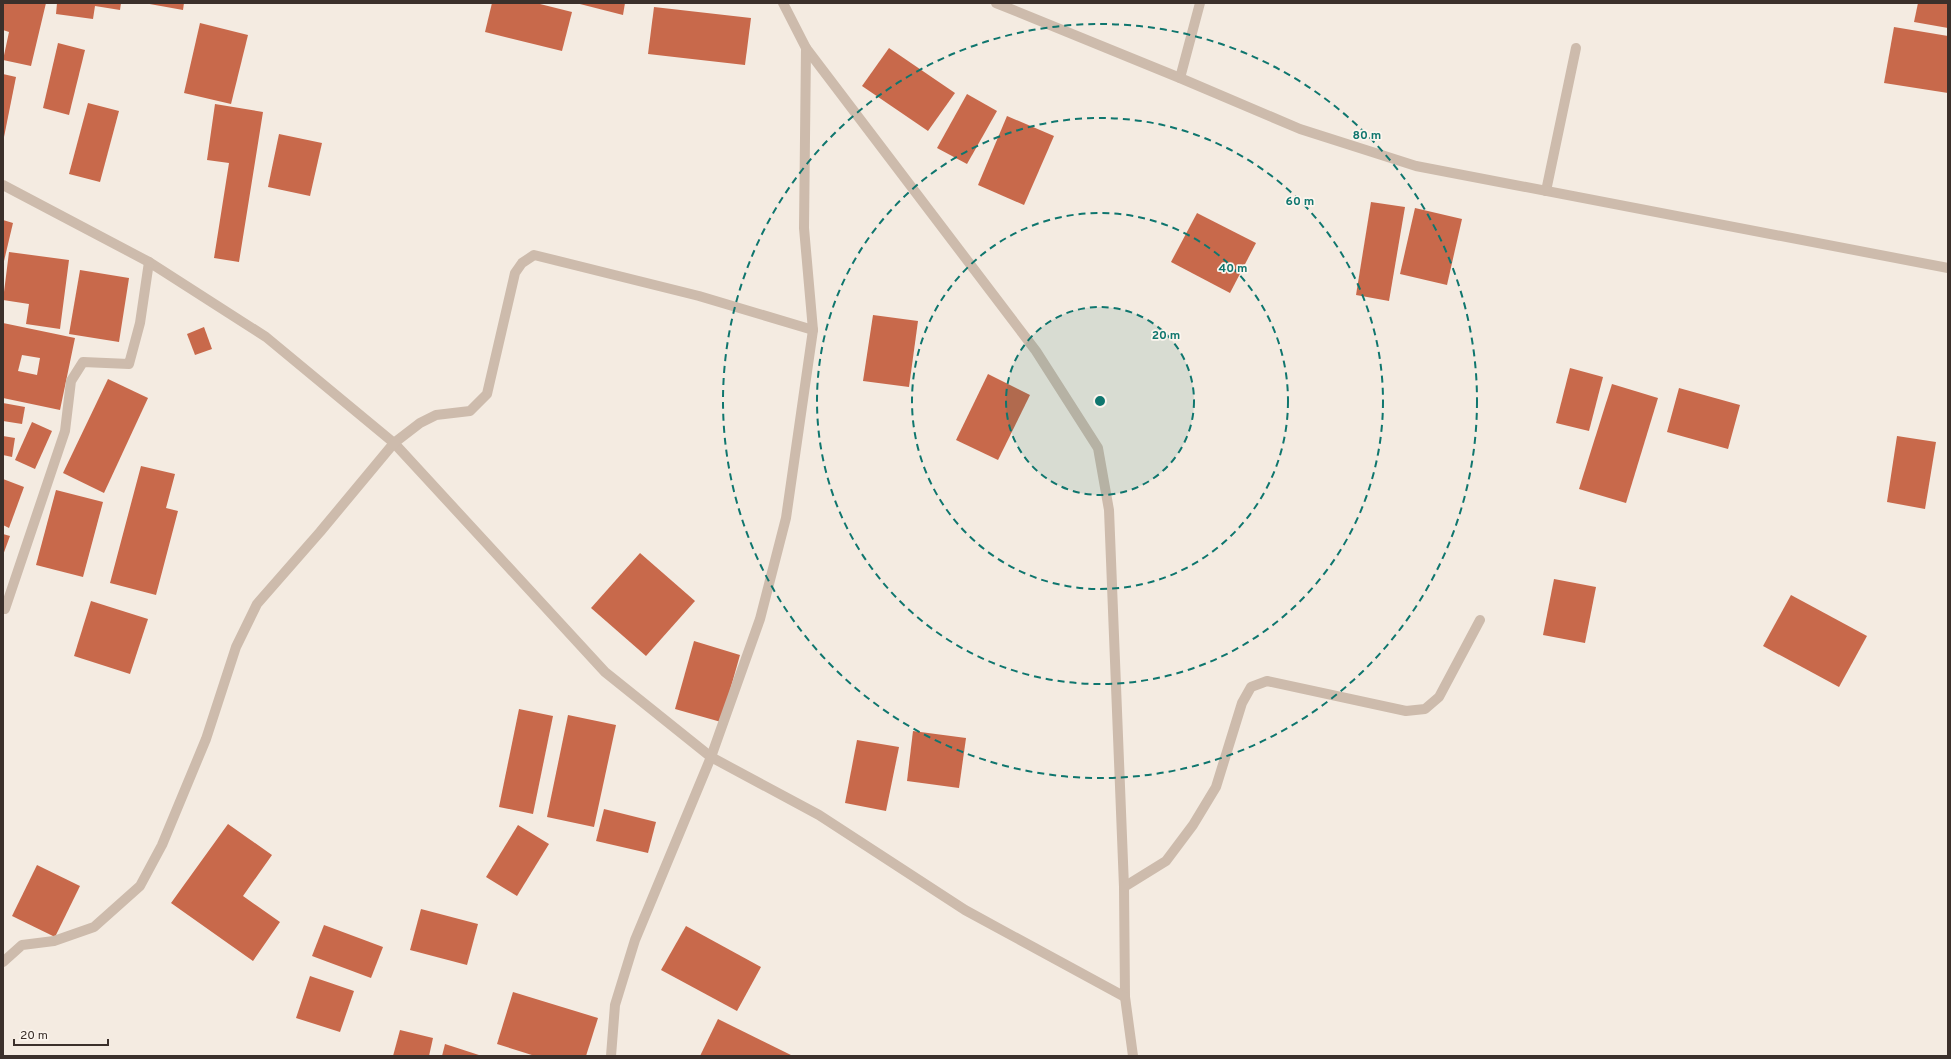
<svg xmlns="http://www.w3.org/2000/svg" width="1951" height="1059" viewBox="0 0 1951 1059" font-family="Overpass,sans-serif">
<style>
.building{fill:#c8694b;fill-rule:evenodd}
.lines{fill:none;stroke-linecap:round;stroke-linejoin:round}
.minor{stroke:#cdbbac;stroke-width:10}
.tertiary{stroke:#cdbbac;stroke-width:10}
.ring{fill:none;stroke:#0f766e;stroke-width:2;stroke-dasharray:7 5}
.centre{fill:#0f766e;stroke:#fbf5ee;stroke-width:2}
.ring-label{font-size:12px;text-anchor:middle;font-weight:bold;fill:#0f766e;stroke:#fbf5ee;stroke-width:3.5;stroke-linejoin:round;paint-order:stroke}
</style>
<rect width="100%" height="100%" fill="#f4ebe1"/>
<g class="building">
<polygon points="3,3 46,3 31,66 3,60 9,32 3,30"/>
<polygon points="57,3 121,3 120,10 95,6 93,19 56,14"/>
<polygon points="144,3 184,3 183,10"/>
<polygon points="492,3 536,3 572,12 562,51 485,32"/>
<polygon points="576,3 625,3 623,15"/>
<polygon points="1918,3 1948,3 1948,28 1914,22"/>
<polygon points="654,7 751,18 745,65 648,54"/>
<polygon points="200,23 248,35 231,104 184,93"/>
<polygon points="1894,27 1948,36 1948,93 1884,83"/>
<polygon points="58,43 85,50 69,115 43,108"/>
<polygon points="889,48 955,93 928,131 862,86"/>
<polygon points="3,74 16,77 4,137 3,137"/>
<polygon points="967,94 997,111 967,164 937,148"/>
<polygon points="88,103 119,111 100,182 69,174"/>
<polygon points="215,104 263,112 239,262 214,258 229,163 207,160"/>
<polygon points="1007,116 1054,136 1024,205 978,185"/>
<polygon points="279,134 322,143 310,196 268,187"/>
<polygon points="1371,202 1405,207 1389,301 1356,295"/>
<polygon points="1415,208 1462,219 1447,285 1400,274"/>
<polygon points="1197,213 1256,243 1230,293 1171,262"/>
<polygon points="3,220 13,223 4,261 3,261"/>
<polygon points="9,252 69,260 60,329 26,324 29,304 3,300"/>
<polygon points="80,270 129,278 119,342 69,334"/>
<polygon points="873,315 918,321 909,387 863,381"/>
<path d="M3 323 75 338 60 410 3 398ZM22 355 40 358 37 375 18 371Z"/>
<polygon points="204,327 212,349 195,355 187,334"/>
<polygon points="1570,368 1603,377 1589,431 1556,423"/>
<polygon points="988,374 1030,395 998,460 956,440"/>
<polygon points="108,379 148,398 104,493 63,473"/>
<polygon points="1612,384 1658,398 1626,503 1579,489"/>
<polygon points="1679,388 1740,405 1728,449 1667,432"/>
<polygon points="3,403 25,407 22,424 3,421"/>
<polygon points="32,422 52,431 35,469 15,460"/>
<polygon points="3,436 15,438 12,457 3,455"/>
<polygon points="1897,436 1936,442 1925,509 1887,502"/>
<polygon points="141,466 175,474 166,508 178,511 156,595 110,583"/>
<polygon points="3,479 24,487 9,528 3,525"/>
<polygon points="56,490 103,502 83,577 36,565"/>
<polygon points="3,534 10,536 3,555"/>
<polygon points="640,553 695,601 646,656 591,608"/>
<polygon points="1554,579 1596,587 1585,643 1543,635"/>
<polygon points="1791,595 1867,636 1839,687 1763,646"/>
<polygon points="91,601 148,619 130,674 74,656"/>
<polygon points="694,641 740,655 721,722 675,709"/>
<polygon points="519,709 553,716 533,814 499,807"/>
<polygon points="568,715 616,725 594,827 547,817"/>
<polygon points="913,731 966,738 959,788 907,781"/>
<polygon points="857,740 899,747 886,811 845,803"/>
<polygon points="604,809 656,822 648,853 596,841"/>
<polygon points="228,824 272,855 243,896 280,922 253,961 171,903"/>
<polygon points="518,825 549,844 517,896 486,877"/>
<polygon points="37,865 80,886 55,937 12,916"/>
<polygon points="421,909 478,924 467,965 410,950"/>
<polygon points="324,925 383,947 371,978 312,956"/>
<polygon points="686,926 761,967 737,1011 661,970"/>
<polygon points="310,976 354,991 340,1032 296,1018"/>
<polygon points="513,992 598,1018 586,1056 535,1056 497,1044"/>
<polygon points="718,1019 793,1056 700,1056"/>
<polygon points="400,1030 433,1038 429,1056 393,1056"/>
<polygon points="445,1044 482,1056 442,1056"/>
</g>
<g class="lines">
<g class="minor">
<polyline points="806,48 1036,351 1098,448 1109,510 1124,887 1125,997 1133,1056"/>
<polyline points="1180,78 1200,3"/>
<polyline points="3,185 149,262 266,337 394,443 605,672 711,757 819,815 965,910 1125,997"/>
<polyline points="1546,191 1576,48"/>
<polyline points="5,609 65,431 71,381 83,362 129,364 140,323 149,262"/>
<polyline points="1124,887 1166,861 1193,825 1216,787 1242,703 1251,687 1267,681 1406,711 1425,709 1439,697 1480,620"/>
<polyline points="3,962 22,945 54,941 94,927 140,886 162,845 206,739 236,647 257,604 320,532 394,443 420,423 436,415 470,411 487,394 515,273 522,263 534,255 699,296 813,330"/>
<polyline points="611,1056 615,1005 635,940 711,757 760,619 786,518 813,330 804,228 806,48 783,3"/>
</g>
<polyline class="tertiary" points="996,3 1180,78 1300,129 1416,166 1948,268"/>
</g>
<circle cx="1100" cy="401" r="94" fill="#0f766e" fill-opacity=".12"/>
<g class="ring">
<circle cx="1100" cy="401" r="94"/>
<circle cx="1100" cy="401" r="188"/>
<circle cx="1100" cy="401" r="283"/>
<circle cx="1100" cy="401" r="377"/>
</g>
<circle cx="1100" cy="401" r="6" class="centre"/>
<g class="ring-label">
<text x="1367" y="139">80 m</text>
<text x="1300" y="205">60 m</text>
<text x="1233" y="272">40 m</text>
<text x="1166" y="339">20 m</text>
</g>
<rect width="1951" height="1059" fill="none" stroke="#3b302b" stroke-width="8"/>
<path d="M14 1039v6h94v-6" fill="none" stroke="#3b302b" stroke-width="2"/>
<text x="20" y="1039" font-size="12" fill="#3b302b" stroke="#fbf5ee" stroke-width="3" paint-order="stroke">20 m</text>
</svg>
